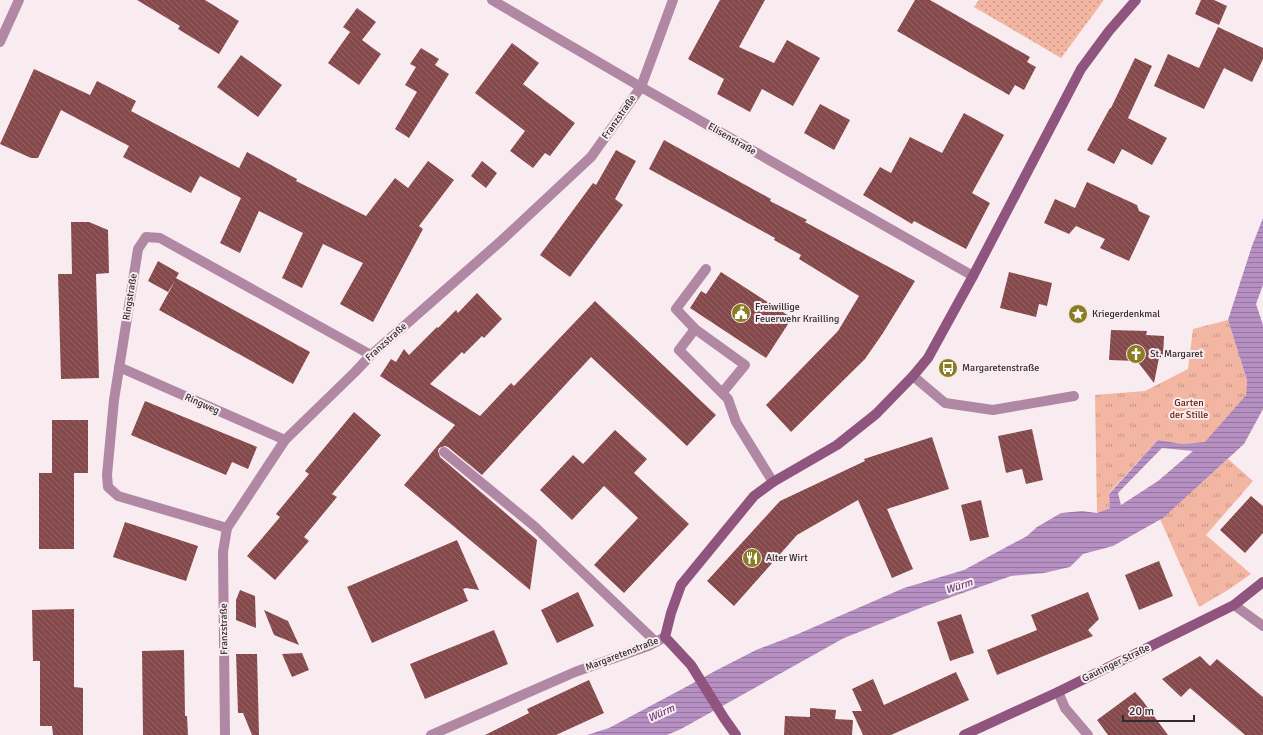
<svg xmlns="http://www.w3.org/2000/svg" width="1263" height="735" viewBox="0 0 1263 735" font-family="Signika,sans-serif">
<style>
.grass{fill:url(#grass-dots)}
.park{fill:url(#park-tufts)}
.water{fill:url(#water-rules);fill-rule:evenodd}
.building{fill:url(#building-back-hatch)}
.lines{fill:none;stroke-linecap:round;stroke-linejoin:round}
.lane{stroke:#b188a4;stroke-width:10}
.street{stroke:#b188a4;stroke-width:10}
.secondary{stroke:#90557f;stroke-width:10}
.labels{text-anchor:middle;dominant-baseline:central;stroke-width:4;stroke-linejoin:round;paint-order:stroke}
.street-label{font-size:10px;fill:#302b2c;stroke:#f9ecf0}
.poi-label{font-size:10px;fill:#302b2c;stroke:#f9ecf0;text-anchor:start}
.park-label{font-size:10px;fill:#651a00;stroke:#f9ecf0}
.water-label{font-size:11px;font-style:italic;fill:#703f7f;stroke:#f9ecf0}
</style>
<defs>
<pattern id="grass-dots" width="8" height="8" patternUnits="userSpaceOnUse"><rect width="8" height="8" fill="#f3b6a2"/><path d="M2 2h.1M6 6h.1" fill="none" stroke="#c59484" stroke-width="1.8" stroke-linecap="round"/></pattern>
<pattern id="park-tufts" width="24" height="20" patternUnits="userSpaceOnUse"><rect width="24" height="20" fill="#f3b6a2"/><path d="M3 7l-1-3M5 7V3M7 7l1-3M15 17l-1-3M17 17v-4M19 17l1-3" fill="none" stroke="#c59484"/></pattern>
<pattern id="water-rules" width="6" height="5" patternUnits="userSpaceOnUse"><rect width="6" height="5" fill="#b690c2"/><path d="M0 2.5h6" fill="none" stroke="#94769e"/></pattern>
<pattern id="building-back-hatch" width="6" height="6" patternUnits="userSpaceOnUse"><rect width="6" height="6" fill="#86494b"/><path d="M-1 5l2 2M0 0l6 6M5-1l2 2" fill="none" stroke="#956668"/></pattern>
</defs>
<rect width="100%" height="100%" fill="#f9ecf0"/>
<polygon class="grass" points="979,0 1104,0 1061,58 974,7"/>
<g class="park">
<polygon points="1228,320 1247,380 1246,395 1205,443 1183,444 1158,440 1109,493 1110,508 1097,513 1095,395 1145,391 1188,369 1193,329"/>
<polygon points="1228,459 1253,481 1206,535 1251,574 1228,590 1199,607 1160,519"/>
</g>
<path class="water" d="M1263 218V285L1256 304 1263 325V409L1244 444 1163 518 1113 546 1083 554 1070 567 1044 573 1011 576 923 607 844 638 681 729 667 735H587L609 728 684 688 715 671 756 650 798 634 904 588 964 570 1027 536 1037 527 1061 513 1082 511 1097 513 1110 508 1109 494 1158 440 1183 444 1205 442 1246 395 1247 380 1228 320 1252 246ZM1162 448 1193 451 1158 481 1121 505 1118 493Z"/>
<g class="building">
<polygon points="137,0 205,0 239,21 219,54 178,29 180,26"/>
<polygon points="720,0 765,0 739,47 774,63 787,40 820,58 793,106 762,89 750,112 717,94 724,79 688,59"/>
<polygon points="915,0 930,0 1030,57 1027,62 1036,67 1024,90 1015,85 1009,95 897,31"/>
<polygon points="1201,0 1214,0 1227,6 1219,25 1195,14"/>
<polygon points="357,8 376,22 362,40 381,54 359,85 328,63 350,32 360,39 343,27"/>
<polygon points="1218,27 1263,48 1263,59 1252,82 1224,68 1204,109 1154,86 1168,54 1199,68"/>
<polygon points="512,43 539,63 523,84 575,123 550,156 545,153 533,168 510,151 525,131 475,93"/>
<polygon points="421,48 439,59 435,65 449,74 409,138 395,129 417,92 405,85 416,67 410,64"/>
<polygon points="241,55 282,85 258,117 217,87"/>
<polygon points="1135,58 1152,66 1128,118 1167,138 1152,165 1122,149 1114,164 1087,150 1110,108 1111,108"/>
<polygon points="34,69 90,95 97,81 136,101 131,111 239,168 247,152 297,179 296,181 366,216 395,178 408,188 428,161 454,180 419,226 423,229 373,322 340,304 363,263 323,244 302,288 282,278 303,233 259,211 240,253 220,243 241,198 200,176 191,193 123,157 129,146 61,110 38,158 31,158 0,144"/>
<polygon points="820,104 850,120 834,150 804,133"/>
<polygon points="964,113 1004,135 972,193 990,203 966,249 914,221 912,224 863,195 880,167 891,173 910,137 942,153"/>
<polygon points="664,140 771,199 770,201 807,220 805,222 915,281 883,333 865,359 791,432 766,405 838,331 859,296 799,259 801,255 774,240 775,238 649,169"/>
<polygon points="616,150 636,161 615,199 623,205 570,277 540,255 593,183 596,185"/>
<polygon points="482,161 497,173 486,188 471,176"/>
<polygon points="1087,182 1137,205 1139,211 1150,216 1129,261 1100,248 1105,239 1076,226 1069,234 1044,223 1055,199 1075,208"/>
<polygon points="71,222 89,222 108,230 109,273 96,274 99,378 61,379 58,274 72,274"/>
<polygon points="158,261 179,273 176,278 310,352 293,384 159,310 175,281 168,292 148,281"/>
<polygon points="721,272 792,318 766,358 690,308 701,291 706,294"/>
<polygon points="1009,272 1052,283 1047,306 1039,304 1036,317 1000,308"/>
<polygon points="477,293 502,319 484,338 482,336 464,354 462,352 430,384 480,416 511,383 514,386 595,301 716,415 687,446 591,357 482,475 448,447 445,446 439,448 438,451 440,457 537,540 530,590 404,485 455,425 380,376 391,359 396,362 404,349 409,355 437,327 438,328 456,310 458,313"/>
<polygon points="1111,330 1147,331 1146,335 1164,336 1163,358 1159,358 1154,383 1137,361 1109,360"/>
<polygon points="145,401 257,447 248,469 232,462 226,475 131,435"/>
<polygon points="354,412 381,435 332,494 337,497 304,537 309,541 275,580 247,556 280,517 276,514 309,474 305,471"/>
<polygon points="52,420 88,420 88,473 74,473 74,549 39,549 39,473 52,473"/>
<polygon points="1032,429 1043,480 1026,484 1022,469 1006,473 998,436"/>
<polygon points="615,430 647,459 634,473 689,524 624,593 594,565 638,518 604,486 572,520 540,490 573,455 583,464"/>
<polygon points="932,437 949,489 887,509 913,569 892,578 858,500 797,535 734,606 707,581 780,501 865,461 864,459"/>
<polygon points="1251,496 1263,506 1263,533 1245,553 1220,530"/>
<polygon points="981,500 989,537 970,541 961,505"/>
<polygon points="125,522 198,546 186,581 113,557"/>
<polygon points="457,540 479,590 466,588 463,589 468,601 372,643 347,587"/>
<polygon points="1159,561 1173,596 1139,610 1125,575"/>
<polygon points="240,590 255,596 256,628 236,620 236,600"/>
<polygon points="578,592 594,626 557,643 541,610"/>
<polygon points="1088,592 1099,619 1088,630 1093,636 997,675 987,650 1037,630 1031,615"/>
<polygon points="74,609 74,687 83,688 83,735 53,735 52,726 40,726 40,661 33,661 32,610"/>
<polygon points="264,610 288,621 299,645 274,635"/>
<polygon points="961,614 974,653 950,661 937,622"/>
<polygon points="494,630 508,664 425,699 410,664"/>
<polygon points="184,650 185,716 187,716 188,735 143,735 142,651"/>
<polygon points="302,653 309,670 292,677 282,654"/>
<polygon points="236,654 257,654 259,735 252,735 243,713 238,713"/>
<polygon points="1200,656 1210,666 1217,659 1263,697 1263,735 1245,735 1190,688 1181,697 1162,679"/>
<polygon points="956,672 969,700 891,735 863,735 852,711 862,711 852,689 873,679 884,705"/>
<polygon points="589,680 604,713 556,735 485,735 529,713 527,709"/>
<polygon points="1135,692 1142,700 1168,735 1108,735 1097,720"/>
<polygon points="810,708 836,710 835,719 853,720 852,735 784,735 785,716 810,717"/>
</g>
<g class="lines">
<g class="lane">
<polyline points="695,329 676,309 706,269"/>
<polyline points="913,376 945,403 993,410 1074,396"/>
<polyline points="722,393 745,365 695,329 679,350 728,399 736,422 773,482"/>
<polyline points="444,452 534,526 656,642"/>
<polyline points="1058,692 1065,708 1088,735"/>
</g>
<g class="street">
<polyline points="492,0 641,87 973,276"/>
<polyline points="0,42 19,0"/>
<polyline points="119,367 285,440"/>
<polyline points="227,528 118,496 108,487 107,475 114,400 138,249 146,237 160,238 371,355"/>
<polyline points="1234,605 1263,626"/>
<polyline points="225,735 223,552 227,528 285,440 355,372 371,355 501,241 591,157 641,87 673,0"/>
<polyline points="431,735 575,672 648,646 665,637"/>
</g>
<g class="secondary">
<polyline points="736,735 724,718 691,665 665,637 671,613 681,585 754,496 773,482 837,445 876,414 913,376 928,358 973,276 1081,69 1109,31 1136,0"/>
<polyline points="964,735 1058,692 1234,605 1263,582"/>
</g>
</g>
<defs>
<symbol id="civic-disc" viewBox="-11 -11 22 22"><circle r="9.5" fill="#8c7d23" stroke="#f9ecf0"/><path d="M-.6-6.5H3V-4.5H.6V-3L4-1V1h2V6H-6V1h2V-1L-.6-3ZM-1.2 2.5V6h2.4V2.5Z" fill="#fff"/></symbol>
<symbol id="sight-disc" viewBox="-11 -11 22 22"><circle r="9.5" fill="#8c7d23" stroke="#f9ecf0"/><path d="M0-6L1.8-2.2L6-1.7L2.9 1.2L3.7 5.4L0 3.3L-3.7 5.4L-2.9 1.2L-6-1.7L-1.8-2.2Z" fill="#fff"/></symbol>
<symbol id="church-disc" viewBox="-11 -11 22 22"><circle r="9.5" fill="#8c7d23" stroke="#f9ecf0"/><path d="M-1.2-6h2.4v3.5h3.3v2.4h-3.3V6h-2.4V-.1h-3.3v-2.4h3.3Z" fill="#fff"/></symbol>
<symbol id="bus-disc" viewBox="-11 -11 22 22"><circle r="9.5" fill="#8c7d23" stroke="#f9ecf0"/><path d="M-5-6H5V4H4V6H2V4H-2V6H-4V4H-5ZM-3.5-4V0h7V-4ZM-3.5 1.2v1.5H-2V1.2ZM2 1.2v1.5H3.5V1.2Z" fill="#fff"/></symbol>
<symbol id="restaurant-disc" viewBox="-11 -11 22 22"><circle r="9.5" fill="#8c7d23" stroke="#f9ecf0"/><path d="M-5-6h1v4h1v-4h1v4h1v-4h1v5L-1.5 .5V6h-2V.5L-5-1ZM5-6V6H3V1.5H1.5Q1.5-4 5-6Z" fill="#fff"/></symbol>
</defs>
<g fill-rule="evenodd">
<use href="#civic-disc" x="730" y="302" width="22" height="22"/>
<use href="#sight-disc" x="1067" y="303" width="22" height="22"/>
<use href="#church-disc" x="1125" y="343" width="22" height="22"/>
<use href="#bus-disc" x="937" y="357" width="22" height="22"/>
<use href="#restaurant-disc" x="741" y="547" width="22" height="22"/>
</g>
<g class="labels">
<g class="street-label">
<text transform="translate(619 117) rotate(-55)">Franzstraße</text>
<text transform="translate(732 139) rotate(30)">Elisenstraße</text>
<text transform="translate(130 297) rotate(-81)">Ringstraße</text>
<text transform="translate(386 342) rotate(-42)">Franzstraße</text>
<text transform="translate(202 404) rotate(24)">Ringweg</text>
<text transform="translate(224 629) rotate(-91)">Franzstraße</text>
<text transform="translate(622 654) rotate(-21)">Margaretenstraße</text>
<text transform="translate(1116 663) rotate(-26)">Gautinger Straße</text>
</g>
<g class="poi-label">
<text x="755" y="307">Freiwillige<tspan x="755" dy="12">Feuerwehr Krailling</tspan></text>
<text x="1092" y="314">Kriegerdenkmal</text>
<text x="1150" y="354">St. Margaret</text>
<text x="962" y="368">Margaretenstraße</text>
<text x="766" y="558">Alter Wirt</text>
</g>
<g class="park-label">
<text x="1189" y="403">Garten<tspan x="1189" dy="12">der Stille</tspan></text>
</g>
<g class="water-label">
<text transform="translate(959 586) rotate(-19)">Würm</text>
<text transform="translate(661 713) rotate(-25)">Würm</text>
</g>
</g>
<path d="M1123 715v6h71v-6" fill="none" stroke="#302b2c" stroke-width="2"/>
<text x="1129" y="715" font-size="12" fill="#302b2c" stroke="#f9ecf0" stroke-width="3" paint-order="stroke">20 m</text>
</svg>
